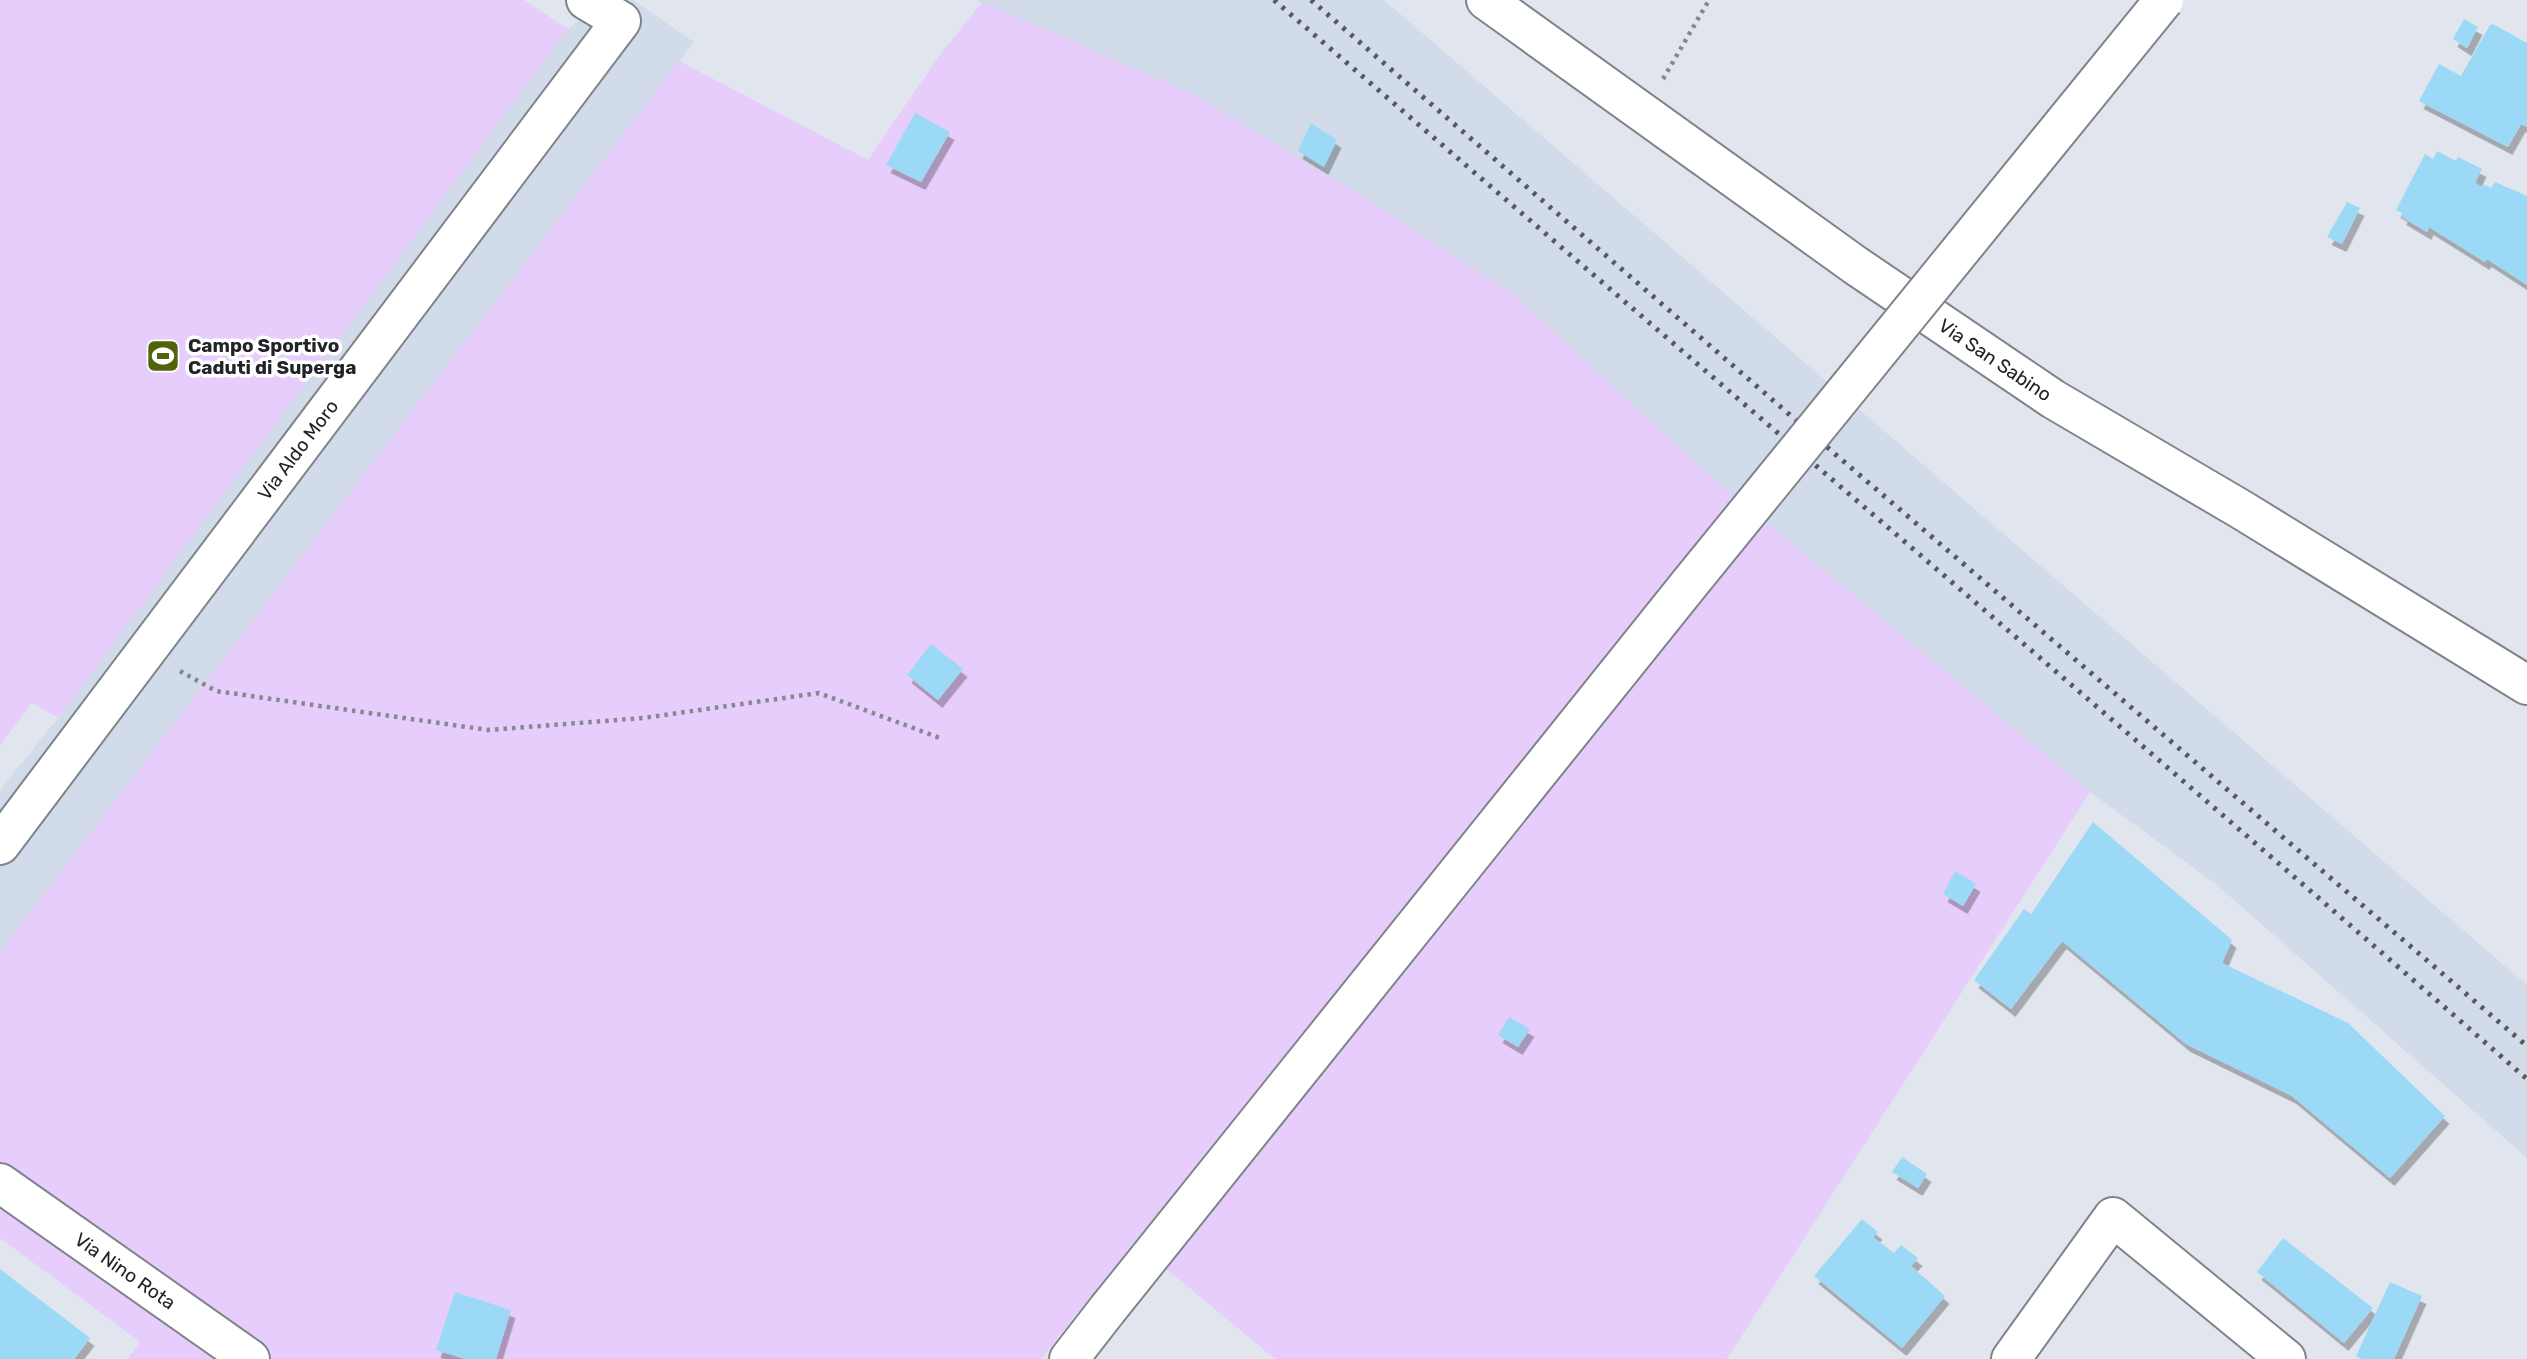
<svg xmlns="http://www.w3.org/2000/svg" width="2527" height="1359" font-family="Rubik,sans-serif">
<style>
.built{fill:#d1dbe9}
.green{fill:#e6cdfb}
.building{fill:#9bd9f6;filter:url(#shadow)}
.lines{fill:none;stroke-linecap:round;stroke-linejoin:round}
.minor-casing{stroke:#7f848b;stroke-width:42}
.path{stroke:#85888d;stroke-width:4.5;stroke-dasharray:3.5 5;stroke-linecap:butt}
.minor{stroke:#fff;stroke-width:38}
.rail{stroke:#56595d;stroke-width:5;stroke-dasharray:3.5 7;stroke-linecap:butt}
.minor-bridge-casing{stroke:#7f848b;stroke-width:42;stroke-linecap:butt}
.minor-bridge{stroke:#fff;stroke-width:38}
.labels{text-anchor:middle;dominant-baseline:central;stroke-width:7;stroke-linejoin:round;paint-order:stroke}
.poi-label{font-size:19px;font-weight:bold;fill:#212325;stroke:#fff;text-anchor:start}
.street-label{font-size:19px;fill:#212325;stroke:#fff}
</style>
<defs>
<filter id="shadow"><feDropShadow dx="4.5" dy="8" stdDeviation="0" flood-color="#0004"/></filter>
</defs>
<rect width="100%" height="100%" fill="#e1e6ee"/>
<path class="built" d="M 604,0 L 633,0 L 694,42 L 0,952 L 0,790 L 58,718 L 568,29 Z
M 976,0 L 1384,0 L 2527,985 L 2527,1158 L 2217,885 L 2090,792 L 1693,461 L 1512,293 L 1363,197 L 1197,96 Z"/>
<path class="green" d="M 0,0 L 524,0 L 568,29 L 58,718 L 32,703 L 0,746 Z
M 982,2 L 1197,96 L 1363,197 L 1512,293 L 1693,461 L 2090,792 L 1727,1359 L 1275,1359 L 1134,1242 L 1041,1359 L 128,1359 L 140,1342 L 0,1238 L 0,952 L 679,61 L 868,160 L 937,59 Z"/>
<path class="building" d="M 2464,19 L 2478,27 L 2467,48 L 2453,39 Z
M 2493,24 L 2527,43 L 2527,127 L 2521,124 L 2508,147 L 2419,101 L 2439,64 L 2461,76 L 2490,25 Z
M 915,113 L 950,132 L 921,182 L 886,165 Z
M 1311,123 L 1337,140 L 1324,167 L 1298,151 Z
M 2437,151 L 2456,161 L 2458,157 L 2482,169 L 2475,183 L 2482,187 L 2483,184 L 2491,188 L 2495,182 L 2527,196 L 2527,285 L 2487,259 L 2485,262 L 2429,227 L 2427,232 L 2402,217 L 2403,214 L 2396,210 L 2425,154 L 2433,159 Z
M 2347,202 L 2360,208 L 2342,244 L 2327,237 Z
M 931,644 L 963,669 L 938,700 L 907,675 Z
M 2093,822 L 2232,940 L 2222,963 L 2348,1023 L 2445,1116 L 2390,1178 L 2292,1096 L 2186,1044 L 2062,941 L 2011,1009 L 1974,980 L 2024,909 L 2031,914 Z
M 1955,871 L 1976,884 L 1963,906 L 1943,894 Z
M 1509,1017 L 1530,1029 L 1518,1047 L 1498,1035 Z
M 1902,1157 L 1927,1174 L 1918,1188 L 1892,1172 Z
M 1862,1219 L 1878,1232 L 1873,1237 L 1894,1253 L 1901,1245 L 1918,1258 L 1911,1266 L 1945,1296 L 1902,1348 L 1814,1276 Z
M 2283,1238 L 2373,1308 L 2344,1343 L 2257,1272 Z
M 0,1269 L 90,1338 L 74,1359 L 0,1359 Z
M 2390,1282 L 2422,1296 L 2394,1359 L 2361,1359 L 2356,1356 Z
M 455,1292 L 511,1310 L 496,1359 L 465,1359 L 436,1350 Z"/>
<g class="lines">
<defs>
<path id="minor" d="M 1486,0 L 1855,265 L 2053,399 L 2242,510 L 2527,685
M 0,845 L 621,21 L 586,0
M 0,1183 L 250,1359
M 1069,1359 L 1107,1310
M 2011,1359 L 2113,1217 L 2286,1359"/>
</defs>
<use href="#minor" class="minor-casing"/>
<path class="path" d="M 1663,79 L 1709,0
M 180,671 L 216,691 L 488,730 L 643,718 L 819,693 L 940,738"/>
<use href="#minor" class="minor"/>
<path class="rail" d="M 1274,0 C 1691,360 2112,717 2527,1079
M 1311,0 L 1835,454 L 2527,1046"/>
<defs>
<path id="minor-bridge" d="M 1107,1310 L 1690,583 L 2164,0"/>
</defs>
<use href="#minor-bridge" class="minor-bridge-casing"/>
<use href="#minor-bridge" class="minor-bridge"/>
</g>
<defs>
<symbol id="stadium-square" viewBox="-11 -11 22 22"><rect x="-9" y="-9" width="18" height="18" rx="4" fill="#52630b" stroke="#fff"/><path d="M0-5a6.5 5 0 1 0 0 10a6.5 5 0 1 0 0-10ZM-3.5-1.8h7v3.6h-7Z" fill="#fff"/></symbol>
</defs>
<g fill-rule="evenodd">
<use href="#stadium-square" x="144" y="337" width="38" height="38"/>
</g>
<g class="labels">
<g class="poi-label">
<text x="188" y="345">Campo Sportivo<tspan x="188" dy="22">Caduti di Superga</tspan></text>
</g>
<g class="street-label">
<text transform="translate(1995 360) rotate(34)">Via San Sabino</text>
<text transform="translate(298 450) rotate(-53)">Via Aldo Moro</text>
<text transform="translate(125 1271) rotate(35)">Via Nino Rota</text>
</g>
</g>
</svg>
